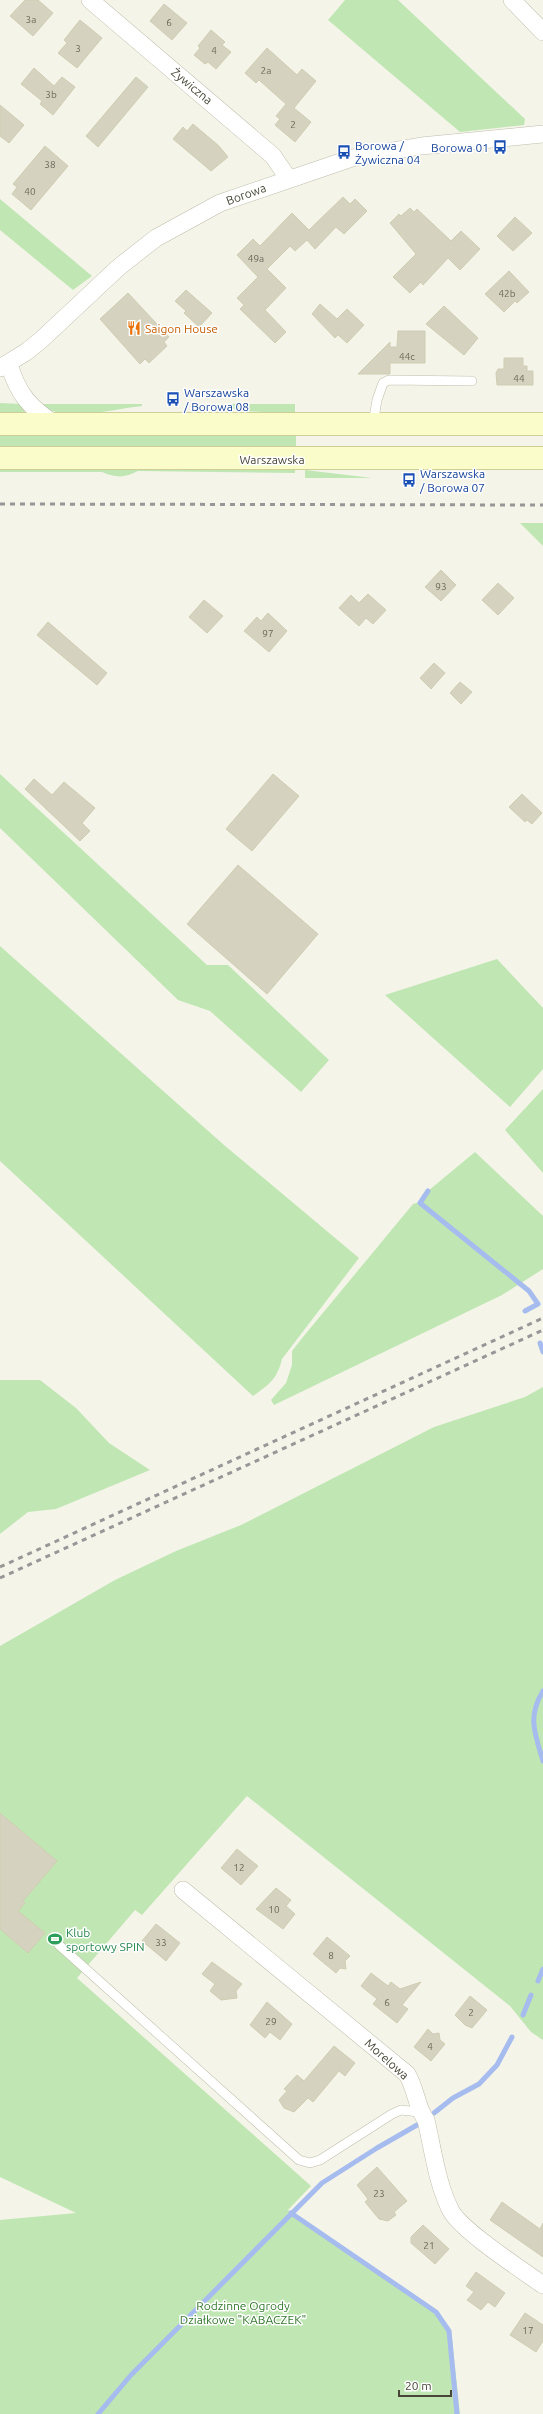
<svg xmlns="http://www.w3.org/2000/svg" width="543" height="2414" font-family="Ubuntu,sans-serif">
<style>
.green{fill:#c0e7b3}
.lines{fill:none;stroke-linecap:round;stroke-linejoin:round}
.stream{stroke:#a7bcee;stroke-width:5}
.building{fill:#d5d3bf;stroke:#d0cdb2}
.service-casing{stroke:#bfbeac;stroke-width:10}
.minor-casing{stroke:#bfbeac;stroke-width:18}
.secondary-casing{stroke:#cdcf97;stroke-width:24}
.service{stroke:#fff;stroke-width:9}
.minor{stroke:#fff;stroke-width:17}
.secondary{stroke:#fafdca;stroke-width:22}
.rail{stroke:#979797;stroke-width:3;stroke-dasharray:5 5;stroke-linecap:butt}
.labels{text-anchor:middle;dominant-baseline:central;stroke-width:3;stroke-linejoin:round;paint-order:stroke}
.number-label{font-size:10px;fill:#6a6959}
.street-label{font-size:12px;fill:#474637;stroke:#fff}
.transit-label{font-size:12px;fill:#164399;stroke:#fff;text-anchor:start}
.food-label{font-size:12px;fill:#c56008;stroke:#fff;text-anchor:start}
.leisure-label{font-size:12px;fill:#27864d;stroke:#fff;text-anchor:start}
.park-label{font-size:12px;fill:#32782c;stroke:#fff}
</style>
<rect width="100%" height="100%" fill="#f4f4e9"/>
<path class="green" d="M 345,0 L 398,0 L 525,119 L 524,125 L 460,132 L 328,20 Z
M 0,199 L 92,276 L 73,290 L 0,230 Z
M 0,403 L 21,404 L 26,410 L 23,413 L 0,413 Z
M 38,404 L 142,404 L 142,406 C 110,409 67,424 38,404 Z
M 202,404 L 295,404 L 295,414 L 245,411 Z
M 0,434 L 296,435 L 296,448 L 0,448 Z
M 0,470 L 295,470 L 295,473 L 138,471 C 125,478 116,478 102,472 L 0,472 Z
M 305,470 L 372,478 L 305,478 Z
M 520,523 L 543,523 L 543,546 Z
M 0,774 L 207,965 L 228,965 L 329,1060 L 301,1092 L 210,1011 L 178,1000 L 0,828 Z
M 0,946 L 224,1145 L 359,1258 L 282,1359 C 277,1379 270,1384 253,1396 L 0,1161 Z
M 497,959 L 543,1008 L 543,1069 L 510,1107 L 385,995 Z
M 543,1089 L 543,1173 L 505,1130 Z
M 475,1152 L 543,1216 L 543,1269 L 502,1295 L 274,1405 L 271,1400 L 286,1383 L 292,1365 L 292,1351 L 303,1337 L 413,1204 L 420,1202 L 428,1191 Z
M 0,1380 L 40,1380 L 76,1408 L 109,1443 L 150,1470 L 56,1509 L 28,1512 L 0,1534 Z
M 543,1387 L 543,2040 L 531,2032 L 510,2006 L 247,1796 L 142,1915 L 135,1910 L 77,1978 L 311,2186 L 288,2210 L 437,2311 L 451,2330 L 460,2414 L 0,2414 L 0,2220 L 76,2213 L 0,2177 L 0,1646 L 115,1580 L 176,1551 L 241,1525 L 434,1427 L 525,1397 Z"/>
<g class="lines">
<path class="stream" d="M 428,1191 L 420,1203 L 529,1291 L 538,1304 L 525,1311
M 540,1343 L 543,1352
M 543,1691 C 527,1717 535,1734 543,1761
M 538,1981 L 543,1969
M 523,2015 L 531,1995
M 434,2113 L 453,2098 L 479,2084 L 497,2065 L 512,2037
M 291,2213 L 436,2312 L 449,2331 L 457,2414
M 98,2414 L 131,2375 L 322,2183 L 377,2148 L 417,2125"/>
</g>
<path class="building" d="M 25,0 L 38,0 L 53,13 L 33,36 L 10,16 Z
M 164,4 L 187,23 L 172,40 L 150,21 Z
M 80,20 L 102,38 L 77,68 L 58,53 L 67,43 L 64,40 Z
M 211,30 L 225,42 L 222,45 L 231,52 L 216,69 L 208,62 L 205,64 L 194,55 L 200,48 L 198,46 Z
M 267,48 L 297,75 L 302,69 L 316,81 L 294,108 L 311,122 L 295,142 L 275,125 L 280,119 L 276,116 L 286,104 L 259,80 L 256,83 L 245,73 Z
M 34,68 L 54,86 L 62,77 L 75,87 L 53,115 L 40,104 L 42,101 L 21,84 Z
M 136,77 L 148,87 L 98,147 L 86,136 Z
M 0,105 L 24,125 L 9,143 L 0,136 Z
M 193,124 L 219,146 L 228,157 L 211,171 L 173,139 L 183,127 L 187,131 Z
M 45,146 L 68,166 L 31,210 L 12,194 L 17,187 L 13,184 Z
M 343,197 L 350,204 L 355,199 L 367,211 L 344,234 L 336,227 L 315,249 L 307,240 L 295,251 L 290,246 L 267,269 L 286,288 L 265,310 L 286,332 L 275,343 L 240,309 L 244,305 L 237,298 L 258,277 L 237,255 L 253,239 L 260,246 L 292,213 L 309,230 Z
M 410,208 L 414,212 L 417,209 L 451,241 L 461,231 L 480,249 L 460,270 L 448,258 L 423,285 L 421,282 L 410,293 L 393,277 L 416,254 L 390,223 L 399,214 L 401,216 Z
M 515,217 L 532,233 L 513,251 L 497,236 Z
M 509,271 L 529,292 L 517,303 L 515,301 L 504,312 L 485,294 Z
M 186,290 L 212,313 L 199,327 L 184,313 L 186,311 L 175,301 Z
M 128,293 L 169,337 L 164,342 L 167,346 L 149,363 L 145,359 L 140,364 L 100,319 Z
M 320,304 L 337,319 L 347,309 L 364,325 L 347,343 L 338,335 L 335,338 L 312,314 Z
M 444,306 L 478,338 L 464,355 L 426,324 Z
M 398,331 L 425,331 L 425,363 L 390,363 L 390,374 L 358,374 L 390,342 L 390,347 L 397,347 Z
M 504,358 L 523,358 L 523,366 L 527,366 L 527,371 L 533,371 L 533,385 L 497,385 L 496,373 L 498,369 L 504,369 Z
M 441,570 L 456,585 L 441,601 L 425,587 Z
M 498,583 L 514,598 L 498,615 L 482,600 Z
M 368,594 L 386,610 L 373,624 L 366,618 L 359,626 L 339,608 L 351,595 L 359,603 Z
M 204,600 L 223,616 L 207,633 L 189,617 Z
M 268,613 L 287,631 L 269,652 L 244,631 L 257,617 L 261,621 Z
M 48,622 L 107,673 L 97,685 L 37,635 Z
M 434,663 L 445,673 L 431,689 L 420,678 Z
M 460,682 L 472,692 L 461,704 L 450,693 Z
M 273,774 L 299,796 L 252,851 L 226,829 Z
M 34,779 L 52,795 L 64,782 L 95,808 L 82,823 L 90,831 L 80,841 L 25,789 Z
M 522,794 L 542,813 L 532,824 L 527,820 L 525,822 L 509,807 Z
M 238,865 L 318,934 L 267,994 L 187,924 Z
M 0,1813 L 57,1861 L 23,1901 L 25,1903 L 18,1911 L 45,1933 L 28,1953 L 0,1929 Z
M 237,1849 L 258,1866 L 241,1885 L 221,1868 Z
M 276,1888 L 291,1900 L 286,1906 L 295,1914 L 283,1929 L 256,1909 Z
M 156,1924 L 180,1943 L 166,1961 L 142,1941 Z
M 327,1937 L 350,1956 L 345,1961 L 346,1969 L 340,1968 L 336,1973 L 313,1954 Z
M 212,1962 L 242,1984 L 236,1991 L 237,1998 L 221,2000 L 210,1991 L 215,1984 L 202,1974 Z
M 371,1973 L 388,1986 L 391,1982 L 400,1989 L 421,1982 L 402,2005 L 408,2009 L 397,2023 L 373,2004 L 377,1999 L 361,1986 Z
M 470,1996 L 487,2010 L 472,2028 L 465,2025 L 455,2015 Z
M 267,2002 L 292,2024 L 280,2040 L 270,2032 L 265,2038 L 250,2025 Z
M 428,2029 L 433,2034 L 439,2033 L 440,2040 L 445,2044 L 431,2061 L 414,2047 Z
M 334,2046 L 355,2063 L 345,2076 L 339,2071 L 313,2102 L 308,2098 L 294,2112 L 284,2108 L 279,2100 L 287,2091 L 284,2089 L 297,2075 L 304,2081 Z
M 377,2167 L 407,2201 L 394,2212 L 396,2215 L 388,2221 L 379,2219 L 365,2202 L 368,2199 L 357,2185 Z
M 502,2202 L 540,2229 L 543,2223 L 543,2257 L 490,2220 Z
M 423,2225 L 449,2249 L 435,2264 L 411,2243 L 411,2237 Z
M 476,2272 L 505,2293 L 495,2307 L 488,2302 L 481,2310 L 467,2300 L 474,2292 L 466,2286 Z
M 525,2313 L 543,2325 L 543,2341 L 536,2352 L 510,2335 Z"/>
<g class="lines">
<defs>
<path id="service" d="M 373,424 L 377,400 L 383,383 L 389,380 L 472,381
M 59,1945 L 299,2160 L 310,2163 L 320,2160 L 392,2114 L 401,2110 L 419,2112"/>
<path id="minor" d="M 90,0 L 259,144 L 273,156 L 288,178
M 512,0 L 543,32
M 9,364 C 18,394 29,407 55,424
M 0,368 L 26,352 L 41,340 L 119,267 L 156,238 L 220,203 L 352,158 L 421,146 L 543,134
M 183,1890 L 407,2074 C 417,2091 416,2107 426,2120 C 433,2150 437,2184 451,2211 C 462,2231 522,2270 543,2285"/>
<path id="secondary" d="M 0,424 L 543,424
M 0,458 L 543,458"/>
</defs>
<use href="#service" class="service-casing"/>
<use href="#minor" class="minor-casing"/>
<use href="#secondary" class="secondary-casing"/>
<use href="#service" class="service"/>
<use href="#minor" class="minor"/>
<use href="#secondary" class="secondary"/>
<path class="rail" d="M 0,504 L 543,505
M 0,1567 L 543,1318
M 0,1578 L 543,1330"/>
</g>
<defs>
<symbol id="bus-bare" viewBox="-9 -9 18 18"><path d="M-5-6H5V4H4V6H2V4H-2V6H-4V4H-5ZM-3.5-4V0h7V-4ZM-3.5 1.2v1.5H-2V1.2ZM2 1.2v1.5H3.5V1.2Z" fill="#1a4fb4" stroke="#fff" stroke-width="2.5" paint-order="stroke"/></symbol>
<symbol id="restaurant-bare" viewBox="-9 -9 18 18"><path d="M-5-6h1v4h1v-4h1v4h1v-4h1v5L-1.5 .5V6h-2V.5L-5-1ZM5-6V6H3V1.5H1.5Q1.5-4 5-6Z" fill="#e8710a" stroke="#fff" stroke-width="2.5" paint-order="stroke"/></symbol>
<symbol id="stadium-bare" viewBox="-9 -9 18 18"><path d="M0-5a6.5 5 0 1 0 0 10a6.5 5 0 1 0 0-10ZM-3.5-1.8h7v3.6h-7Z" fill="#2e9e5b" stroke="#fff" stroke-width="2.5" paint-order="stroke"/></symbol>
</defs>
<g fill-rule="evenodd">
<use href="#bus-bare" x="490" y="137" width="20" height="20"/>
<use href="#bus-bare" x="334" y="142" width="20" height="20"/>
<use href="#restaurant-bare" x="124" y="318" width="20" height="20"/>
<use href="#bus-bare" x="163" y="389" width="20" height="20"/>
<use href="#bus-bare" x="399" y="470" width="20" height="20"/>
<use href="#stadium-bare" x="45" y="1929" width="20" height="20"/>
</g>
<g class="labels">
<g class="number-label">
<text x="31" y="19">3a</text>
<text x="169" y="22">6</text>
<text x="78" y="48">3</text>
<text x="214" y="50">4</text>
<text x="266" y="70">2a</text>
<text x="51" y="94">3b</text>
<text x="293" y="124">2</text>
<text x="50" y="164">38</text>
<text x="30" y="191">40</text>
<text x="256" y="258">49a</text>
<text x="507" y="293">42b</text>
<text x="407" y="356">44c</text>
<text x="519" y="378">44</text>
<text x="441" y="586">93</text>
<text x="268" y="633">97</text>
<text x="239" y="1867">12</text>
<text x="274" y="1909">10</text>
<text x="161" y="1942">33</text>
<text x="331" y="1955">8</text>
<text x="387" y="2002">6</text>
<text x="471" y="2012">2</text>
<text x="271" y="2021">29</text>
<text x="430" y="2046">4</text>
<text x="379" y="2193">23</text>
<text x="429" y="2245">21</text>
<text x="528" y="2330">17</text>
</g>
<g class="street-label">
<text transform="translate(192 86) rotate(40)">Żywiczna</text>
<text transform="translate(246 194) rotate(-20)">Borowa</text>
<text x="272" y="459">Warszawska</text>
<text transform="translate(387 2059) rotate(42)">Morelowa</text>
</g>
<g class="transit-label">
<text x="355" y="145">Borowa /<tspan x="355" dy="14">Żywiczna 04</tspan></text>
<text x="489" y="147" text-anchor="end">Borowa 01</text>
<text x="184" y="392">Warszawska<tspan x="184" dy="14">/ Borowa 08</tspan></text>
<text x="420" y="473">Warszawska<tspan x="420" dy="14">/ Borowa 07</tspan></text>
</g>
<g class="food-label">
<text x="145" y="328">Saigon House</text>
</g>
<g class="leisure-label">
<text x="66" y="1932">Klub<tspan x="66" dy="14">sportowy SPIN</tspan></text>
</g>
<g class="park-label">
<text x="243" y="2305">Rodzinne Ogrody<tspan x="243" dy="14">Działkowe "KABACZEK"</tspan></text>
</g>
</g>
<path d="M399 2390v6h52v-6" fill="none" stroke="#474637" stroke-width="2"/>
<text x="405" y="2390" font-size="12" fill="#474637" stroke="#ffffff" stroke-width="3" paint-order="stroke">20 m</text>
</svg>
